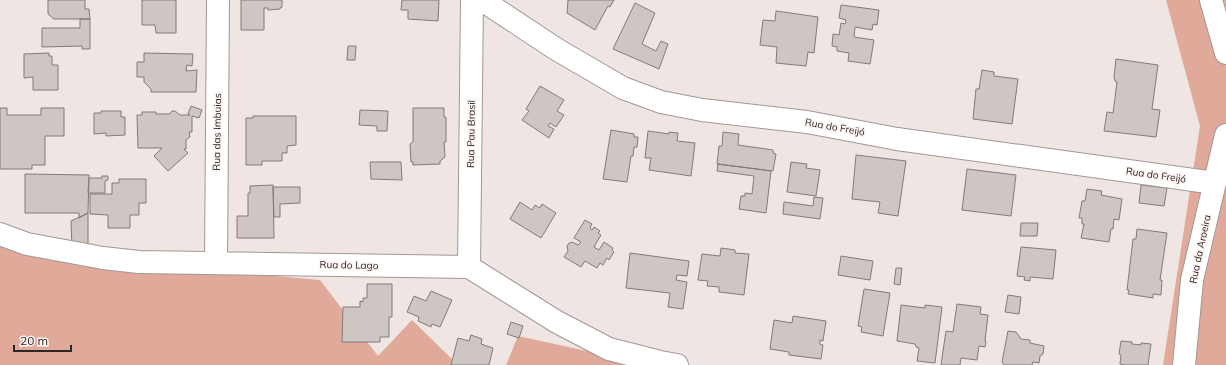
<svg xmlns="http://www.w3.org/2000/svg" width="1226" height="365" font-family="Mulish,sans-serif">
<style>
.green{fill:#e0a999}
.building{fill:#cec6c3;stroke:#827b78}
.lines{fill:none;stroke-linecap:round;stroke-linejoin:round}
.minor-casing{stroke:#a09896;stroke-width:24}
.minor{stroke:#fff;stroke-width:22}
.labels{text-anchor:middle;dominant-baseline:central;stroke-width:3;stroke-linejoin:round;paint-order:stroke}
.street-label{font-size:10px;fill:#2b2727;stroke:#fdf4f1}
</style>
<rect width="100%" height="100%" fill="#efe6e4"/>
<path class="green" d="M 1166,0 L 1226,0 L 1226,365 L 1163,365 L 1200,126 Z
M 0,228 L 62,257 L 320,280 L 378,356 L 412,320 L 458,365 L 0,365 Z
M 518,336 L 651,365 L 506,365 Z"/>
<path class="building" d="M 48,0 L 85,0 L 85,9 L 89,9 L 90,19 L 54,19 L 48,14 Z
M 142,0 L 176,0 L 176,33 L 156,33 L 155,25 L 142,25 Z
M 241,0 L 282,0 L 282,7 L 280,8 L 280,9 L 268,10 L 268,8 L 264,8 L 264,30 L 241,30 Z
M 402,0 L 439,0 L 438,21 L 408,19 L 408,10 L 401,10 Z
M 568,0 L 614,0 L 610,7 L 608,6 L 595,30 L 567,13 Z
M 635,3 L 655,13 L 642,44 L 656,51 L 661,41 L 668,44 L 659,69 L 613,49 Z
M 841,5 L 879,10 L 877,25 L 873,24 L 872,30 L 855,27 L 854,37 L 874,40 L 870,64 L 848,61 L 849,53 L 837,51 L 837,47 L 832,46 L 833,34 L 839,35 L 841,23 L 845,24 L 846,20 L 839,18 Z
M 776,11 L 818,17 L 814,53 L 808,52 L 806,66 L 776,63 L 777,47 L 760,45 L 763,20 L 775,21 Z
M 80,19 L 90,19 L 90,49 L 82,49 L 82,46 L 42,47 L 42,28 L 80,28 Z
M 348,46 L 356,46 L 355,60 L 347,60 Z
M 49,53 L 49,56 L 52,56 L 52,65 L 58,65 L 58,90 L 33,90 L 33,77 L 24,78 L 24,54 Z
M 144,53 L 193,54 L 192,66 L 187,65 L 186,71 L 197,70 L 196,92 L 151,92 L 151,89 L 144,82 L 144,77 L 137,77 L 137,62 L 144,62 Z
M 1116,59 L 1158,65 L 1152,109 L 1160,110 L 1156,137 L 1104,131 L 1107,112 L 1113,113 L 1117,82 L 1115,81 L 1114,77 Z
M 982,70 L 994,72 L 994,76 L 1018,79 L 1012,124 L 973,119 L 976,89 L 979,89 Z
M 540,86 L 564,100 L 557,111 L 564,115 L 556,127 L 550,123 L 548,126 L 554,129 L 549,138 L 522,120 L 529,111 L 526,109 Z
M 191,106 L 202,110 L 199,118 L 192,116 L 192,132 L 189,132 L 190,137 L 186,140 L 186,149 L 184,149 L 188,153 L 168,171 L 154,156 L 162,148 L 138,148 L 137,115 L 142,115 L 142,112 L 156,112 L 156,114 L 169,114 L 172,111 L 175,111 L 180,115 L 190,115 L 188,114 Z
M 0,108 L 7,108 L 7,115 L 41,115 L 41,108 L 64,108 L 64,136 L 45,136 L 45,165 L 32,165 L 32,169 L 0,169 Z
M 413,108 L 444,108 L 444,117 L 446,117 L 446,142 L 444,142 L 445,157 L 440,161 L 440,164 L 413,165 L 413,162 L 411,162 L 410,144 L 413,142 Z
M 360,110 L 388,111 L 387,131 L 377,131 L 377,126 L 359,125 Z
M 101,111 L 121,111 L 121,117 L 125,117 L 125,135 L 106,136 L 106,133 L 94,134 L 94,113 L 101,113 Z
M 253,116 L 296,116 L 296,145 L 287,146 L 287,153 L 282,153 L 282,161 L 262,161 L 262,165 L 246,165 L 246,118 L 253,118 Z
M 611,130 L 634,134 L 634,137 L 638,137 L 637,147 L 634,147 L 633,156 L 631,156 L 627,182 L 603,179 Z
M 648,131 L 669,134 L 669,132 L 678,133 L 677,141 L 695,143 L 691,176 L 649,170 L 651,158 L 645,158 Z
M 723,132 L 739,134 L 738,145 L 773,150 L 773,153 L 776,154 L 773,171 L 717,164 L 719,146 L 722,146 Z
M 856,155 L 906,161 L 898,216 L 878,213 L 880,202 L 852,199 Z
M 370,162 L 401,162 L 402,180 L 371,179 Z
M 791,162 L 807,164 L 806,168 L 820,170 L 816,196 L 787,192 Z
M 718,164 L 771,171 L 766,213 L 739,209 L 741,196 L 745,196 L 745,193 L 752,194 L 754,176 L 717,171 Z
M 967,169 L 1016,175 L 1011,216 L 962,210 Z
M 25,174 L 89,175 L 88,213 L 79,218 L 79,213 L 25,213 Z
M 102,176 L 108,176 L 108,180 L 105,181 L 105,193 L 88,193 L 89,178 L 102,178 Z
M 119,179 L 146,179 L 146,203 L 139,203 L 139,215 L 130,215 L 130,228 L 108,228 L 108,215 L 90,214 L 90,194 L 112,194 L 112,183 L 119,183 Z
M 273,185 L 274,238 L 237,238 L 237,216 L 248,216 L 248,193 L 250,193 L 250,186 Z
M 1141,185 L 1167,188 L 1164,206 L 1139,203 Z
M 273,187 L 300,187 L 300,203 L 280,204 L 280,217 L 274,217 Z
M 1087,189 L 1102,191 L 1101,195 L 1122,199 L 1119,220 L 1114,219 L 1113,229 L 1111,229 L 1109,242 L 1081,238 L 1084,224 L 1082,224 L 1082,218 L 1079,218 L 1082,201 L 1085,201 Z
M 814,197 L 823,198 L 820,219 L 783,214 L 784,202 L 813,206 Z
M 520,202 L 532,210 L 535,205 L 540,208 L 542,204 L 556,213 L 541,238 L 510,219 Z
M 88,213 L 88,252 L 72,249 L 71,221 Z
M 585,220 L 592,224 L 590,228 L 592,230 L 594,227 L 600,231 L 598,233 L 601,235 L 594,247 L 599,250 L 604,242 L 613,248 L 612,250 L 614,252 L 609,260 L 607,258 L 603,265 L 600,263 L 597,268 L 585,261 L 581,267 L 564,257 L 568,251 L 567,246 L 569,243 L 572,242 L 578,245 L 581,242 L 574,238 Z
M 1021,223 L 1038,223 L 1037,236 L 1020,236 Z
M 1137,229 L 1167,233 L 1160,280 L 1162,280 L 1161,295 L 1153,294 L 1153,298 L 1128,294 L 1129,290 L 1127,290 L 1133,239 L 1136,239 Z
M 1021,247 L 1056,250 L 1053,279 L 1030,277 L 1030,281 L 1024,280 L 1025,277 L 1017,276 Z
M 721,248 L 735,250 L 735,253 L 749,254 L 744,295 L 719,292 L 719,287 L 707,286 L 708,281 L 698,280 L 702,254 L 720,256 Z
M 630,253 L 689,261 L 687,276 L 677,275 L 676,280 L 687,282 L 683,309 L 668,307 L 670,293 L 626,288 Z
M 841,256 L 873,261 L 870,280 L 838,275 Z
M 896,268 L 902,268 L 900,285 L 894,284 Z
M 367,284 L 392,284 L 392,317 L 389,317 L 389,337 L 380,337 L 380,342 L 342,342 L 343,307 L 360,307 L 360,301 L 363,302 L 363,298 L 367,298 Z
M 864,289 L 890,293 L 883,336 L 861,332 L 862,327 L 858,326 Z
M 431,291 L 452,300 L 440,327 L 432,324 L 431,327 L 418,321 L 419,317 L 407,312 L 414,296 L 426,301 Z
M 1008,295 L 1021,297 L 1019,314 L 1005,312 Z
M 957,304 L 981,307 L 980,314 L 988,315 L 985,341 L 986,341 L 985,347 L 979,346 L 977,360 L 961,358 L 960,365 L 941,365 L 946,331 L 953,332 Z
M 901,305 L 925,308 L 925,305 L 942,307 L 935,363 L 917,361 L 919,348 L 916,347 L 915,344 L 897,341 Z
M 793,316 L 826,321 L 823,341 L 820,340 L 820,344 L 823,345 L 821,359 L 789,355 L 789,352 L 770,349 L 774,320 L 792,323 Z
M 511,322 L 523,326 L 519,338 L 507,334 Z
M 1008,331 L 1016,332 L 1021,339 L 1030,340 L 1030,343 L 1044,346 L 1043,354 L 1040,356 L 1039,363 L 1033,362 L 1032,365 L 1004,365 L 1002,362 Z
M 471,335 L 482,339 L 481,344 L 493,348 L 489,365 L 451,365 L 458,338 L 469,341 Z
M 1121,341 L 1132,342 L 1132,344 L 1141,345 L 1141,343 L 1151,344 L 1148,365 L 1125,365 L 1120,364 L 1121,355 L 1119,354 Z"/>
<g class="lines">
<defs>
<path id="minor" d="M 482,0 L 556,49 L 623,88 L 661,102 L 702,110 L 807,122 L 897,139 L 1215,183
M 1211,0 L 1226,53
M 0,234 L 27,244 L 103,258 L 139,262 L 469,267 L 557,322 L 609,349 L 660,362 L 677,365
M 216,263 L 218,0
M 469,267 L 472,0
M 1184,365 L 1192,280 L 1226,135"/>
</defs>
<use href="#minor" class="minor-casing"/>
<use href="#minor" class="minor"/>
</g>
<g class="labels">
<g class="street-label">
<text transform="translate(835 127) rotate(10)">Rua do Freijó</text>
<text transform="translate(217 132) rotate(-89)">Rua das Imbuias</text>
<text transform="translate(471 134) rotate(-89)">Rua Pau Brasil</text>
<text transform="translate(1156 175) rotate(8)">Rua do Freijó</text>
<text transform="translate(1200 249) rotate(-78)">Rua da Aroeira</text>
<text transform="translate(349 265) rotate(1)">Rua do Lago</text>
</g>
</g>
<path d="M14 345v6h57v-6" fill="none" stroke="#2b2727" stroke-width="2"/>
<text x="20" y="345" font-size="12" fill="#2b2727" stroke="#fdf4f1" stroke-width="3" paint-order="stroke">20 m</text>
</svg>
